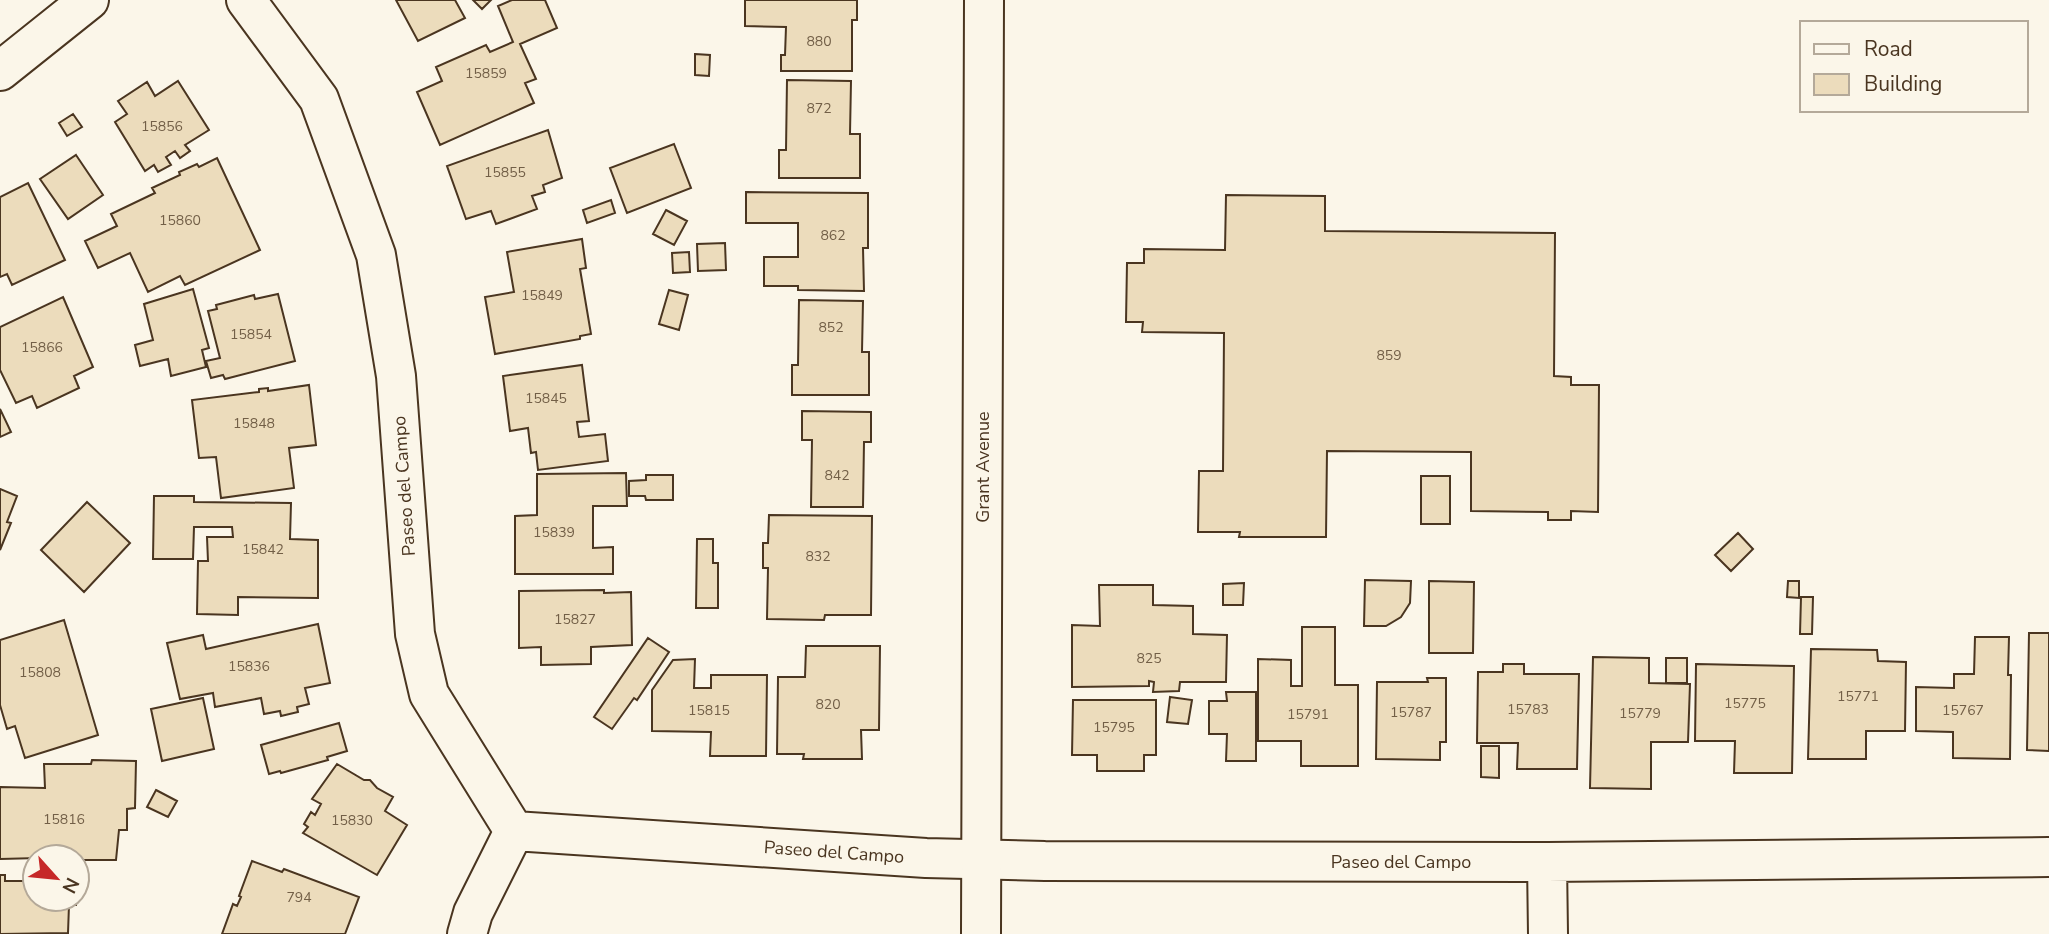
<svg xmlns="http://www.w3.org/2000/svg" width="2049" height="934" font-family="'Nunito Sans',sans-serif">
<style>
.building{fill:#ecdcbc;stroke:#4a3520;stroke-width:2}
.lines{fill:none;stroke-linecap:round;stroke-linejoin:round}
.minor-casing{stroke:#4a3520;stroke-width:42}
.secondary-casing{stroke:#4a3520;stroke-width:42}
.minor{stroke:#fbf6e9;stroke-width:38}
.secondary{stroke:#fbf6e9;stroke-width:38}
.labels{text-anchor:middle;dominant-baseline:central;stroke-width:5;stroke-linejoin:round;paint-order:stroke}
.number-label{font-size:14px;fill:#725f47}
.street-label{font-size:18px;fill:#4a3520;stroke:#fbf6e9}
</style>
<rect width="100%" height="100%" fill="#fbf6e9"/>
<path class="building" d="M 396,0 L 455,0 L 465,18 L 418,41 Z
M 473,0 L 491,0 L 482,9 Z
M 512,0 L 545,0 L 557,28 L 520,44 L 536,79 L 525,83 L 534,103 L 440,145 L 417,92 L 442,81 L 436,67 L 486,45 L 490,52 L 513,42 L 498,6 Z
M 745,0 L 857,0 L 857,20 L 852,20 L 852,71 L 781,71 L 781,55 L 785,55 L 786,27 L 745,26 Z
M 695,54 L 710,55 L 709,76 L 695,75 Z
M 787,80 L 851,81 L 850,134 L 860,134 L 860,178 L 779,178 L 779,150 L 786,150 Z
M 178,81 L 209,130 L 185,145 L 190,151 L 180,158 L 175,151 L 166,157 L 171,165 L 158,172 L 154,165 L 145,171 L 115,122 L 127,114 L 118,101 L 147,82 L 155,96 Z
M 73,114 L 82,127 L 67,136 L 59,123 Z
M 548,130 L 562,178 L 543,185 L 545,192 L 532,196 L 537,209 L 496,224 L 491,211 L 466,219 L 447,166 Z
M 674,144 L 691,188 L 627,213 L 610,168 Z
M 76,155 L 103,195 L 68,219 L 40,179 Z
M 217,158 L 260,250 L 185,285 L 180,276 L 148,292 L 130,253 L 98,268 L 85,241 L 117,226 L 111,214 L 155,193 L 152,188 L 180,175 L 179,172 L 197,164 L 199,167 Z
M 28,183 L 65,260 L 12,285 L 7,274 L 0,277 L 0,197 Z
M 746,192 L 868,193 L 868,248 L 863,248 L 864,291 L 798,290 L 798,286 L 764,286 L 764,257 L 798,257 L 798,223 L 746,223 Z
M 1226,195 L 1325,196 L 1325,231 L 1555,233 L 1554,376 L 1571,377 L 1571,385 L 1599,385 L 1598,512 L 1571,511 L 1571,520 L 1548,520 L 1548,512 L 1471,511 L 1471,452 L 1327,451 L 1326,537 L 1239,537 L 1240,532 L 1198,532 L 1199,471 L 1223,471 L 1224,333 L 1142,332 L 1143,322 L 1126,322 L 1127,263 L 1144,263 L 1144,249 L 1225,250 Z
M 611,200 L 615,213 L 587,223 L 583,210 Z
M 666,210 L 687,221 L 674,245 L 653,234 Z
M 582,239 L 586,268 L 580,269 L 591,334 L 580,336 L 580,339 L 495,354 L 485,297 L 514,292 L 507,252 Z
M 725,243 L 726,270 L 698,271 L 697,244 Z
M 689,252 L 690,272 L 673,273 L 672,253 Z
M 193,289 L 209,348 L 202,350 L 206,367 L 171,376 L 168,359 L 140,366 L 135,345 L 153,340 L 144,304 Z
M 669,290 L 688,295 L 679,330 L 659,324 Z
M 278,294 L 295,361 L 225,379 L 223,375 L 211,378 L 206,361 L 220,358 L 208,311 L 217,309 L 216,305 L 254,295 L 255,299 Z
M 63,297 L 93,367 L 74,376 L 79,388 L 37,408 L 32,396 L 16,403 L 0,370 L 0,327 Z
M 799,300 L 863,301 L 862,352 L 869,352 L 869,395 L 792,395 L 792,365 L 798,365 Z
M 582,365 L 589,421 L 577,422 L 579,437 L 605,434 L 608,461 L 538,470 L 536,452 L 531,453 L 528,428 L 510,431 L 503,376 Z
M 309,385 L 316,445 L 289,448 L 294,488 L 221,498 L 216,457 L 199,458 L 192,400 L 259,392 L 259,389 L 268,388 L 268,391 Z
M 0,409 L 11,432 L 0,437 Z
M 802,411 L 871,412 L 871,442 L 864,442 L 863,507 L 811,507 L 812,440 L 802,440 Z
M 626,473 L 627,506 L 593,506 L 593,548 L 613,547 L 613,574 L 515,574 L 515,516 L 537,515 L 537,474 Z
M 646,475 L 673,475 L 673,500 L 646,500 L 645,496 L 629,496 L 629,481 L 646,480 Z
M 1421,476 L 1450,476 L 1450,524 L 1421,524 Z
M 0,489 L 17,496 L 7,522 L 11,523 L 0,550 Z
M 154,496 L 194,496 L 194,502 L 291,503 L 290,539 L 318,540 L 318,598 L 238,597 L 238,615 L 197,614 L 198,561 L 208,561 L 207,537 L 233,537 L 232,527 L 194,527 L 193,559 L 153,559 Z
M 87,502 L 130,543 L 84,592 L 41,550 Z
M 769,515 L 872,516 L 871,615 L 825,615 L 824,620 L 767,619 L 768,568 L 763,568 L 763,543 L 768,543 Z
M 1738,533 L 1753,549 L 1731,571 L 1715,555 Z
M 697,539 L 713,539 L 713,563 L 718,563 L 718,608 L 696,608 Z
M 1365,580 L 1411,581 L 1410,603 L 1401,617 L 1386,626 L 1364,626 Z
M 1429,581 L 1474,582 L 1473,653 L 1429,653 Z
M 1788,581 L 1799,581 L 1799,598 L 1787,597 Z
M 1244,583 L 1243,605 L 1223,605 L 1223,584 Z
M 1099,585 L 1153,585 L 1153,605 L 1193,606 L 1193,634 L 1227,635 L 1226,682 L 1180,682 L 1179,691 L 1153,692 L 1154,682 L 1149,681 L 1149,686 L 1072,687 L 1072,625 L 1100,626 Z
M 604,590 L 604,593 L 631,592 L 632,645 L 591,647 L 591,664 L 541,665 L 541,647 L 519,648 L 519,591 Z
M 1801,597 L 1813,597 L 1812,634 L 1800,634 Z
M 64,620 L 98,735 L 25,758 L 15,726 L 7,729 L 0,705 L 0,640 Z
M 318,624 L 330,683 L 305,688 L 309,704 L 297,707 L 298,712 L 281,716 L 280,711 L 264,714 L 261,698 L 215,707 L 213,693 L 180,699 L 167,643 L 203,635 L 206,649 Z
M 1302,627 L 1335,627 L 1335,685 L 1358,685 L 1358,766 L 1301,766 L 1301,741 L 1258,741 L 1258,659 L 1291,660 L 1291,686 L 1302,686 Z
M 2029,633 L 2049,633 L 2049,751 L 2027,750 Z
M 1975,637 L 2009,637 L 2008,675 L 2011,675 L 2010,759 L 1953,758 L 1953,732 L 1916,731 L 1916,687 L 1954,688 L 1954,674 L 1974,674 Z
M 648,638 L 669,652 L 637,700 L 634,698 L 612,729 L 594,717 Z
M 806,646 L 880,646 L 879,730 L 861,730 L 862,759 L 803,759 L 804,754 L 777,754 L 778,677 L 805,677 Z
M 1811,649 L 1877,650 L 1878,661 L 1906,662 L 1905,731 L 1866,731 L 1866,759 L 1808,759 Z
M 1593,657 L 1649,658 L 1649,683 L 1690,684 L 1688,742 L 1651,742 L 1651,789 L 1590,788 Z
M 1666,658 L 1687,658 L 1687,683 L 1666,683 Z
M 695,659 L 694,688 L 711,688 L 711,675 L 767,675 L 766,756 L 710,756 L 711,732 L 652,731 L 652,690 L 673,660 Z
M 1503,664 L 1524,664 L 1524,674 L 1579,674 L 1577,769 L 1517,769 L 1518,743 L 1477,743 L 1478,672 L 1503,672 Z
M 1696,664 L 1794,666 L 1792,773 L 1734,773 L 1735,741 L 1695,741 Z
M 1427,678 L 1446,678 L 1446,742 L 1440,742 L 1440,760 L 1376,759 L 1377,682 L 1428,682 Z
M 1226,692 L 1256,692 L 1256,761 L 1226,761 L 1227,734 L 1209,734 L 1209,701 L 1227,701 Z
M 1170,697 L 1192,700 L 1188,724 L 1167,722 Z
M 203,698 L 214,749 L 162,761 L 151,709 Z
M 1073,700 L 1156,700 L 1156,755 L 1144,755 L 1144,771 L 1097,771 L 1097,755 L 1072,755 Z
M 339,723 L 347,751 L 327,757 L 328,760 L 281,773 L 280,771 L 269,774 L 261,745 Z
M 1481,746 L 1499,746 L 1499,778 L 1481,777 Z
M 92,760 L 136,761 L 135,808 L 127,809 L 127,830 L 119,830 L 116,860 L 77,860 L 77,857 L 0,859 L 0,787 L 45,788 L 44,764 L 91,764 Z
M 337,764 L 364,780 L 370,780 L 377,788 L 393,797 L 385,811 L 407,825 L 377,875 L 303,833 L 308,827 L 304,824 L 311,812 L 315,815 L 321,804 L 312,799 Z
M 156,790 L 177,801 L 168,817 L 147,807 Z
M 252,861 L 282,872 L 284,869 L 359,897 L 345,934 L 222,934 L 233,904 L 237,906 L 241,897 L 239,896 Z
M 0,875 L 5,875 L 5,881 L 35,881 L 35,899 L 76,899 L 76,905 L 69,905 L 68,933 L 0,934 Z"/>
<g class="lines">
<defs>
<path id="minor" d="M 246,0 L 319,99 L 376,255 L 396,376 L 415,634 L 429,694 L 514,831
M 0,71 L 89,0
M 514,831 L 926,858 L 1045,861 L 1547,862 L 2049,857
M 1547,862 L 1548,934
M 467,934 L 473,913 L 514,831"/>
<path id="secondary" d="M 981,934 L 984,0"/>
</defs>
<use href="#minor" class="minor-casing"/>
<use href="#secondary" class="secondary-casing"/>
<use href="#minor" class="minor"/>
<use href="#secondary" class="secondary"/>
</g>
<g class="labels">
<g class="number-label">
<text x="819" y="41">880</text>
<text x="486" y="73">15859</text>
<text x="819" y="108">872</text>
<text x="162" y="126">15856</text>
<text x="505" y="172">15855</text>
<text x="180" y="220">15860</text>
<text x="833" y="235">862</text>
<text x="542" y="295">15849</text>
<text x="831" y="327">852</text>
<text x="251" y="334">15854</text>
<text x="42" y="347">15866</text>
<text x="1389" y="355">859</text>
<text x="546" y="398">15845</text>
<text x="254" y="423">15848</text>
<text x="837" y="475">842</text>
<text x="554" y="532">15839</text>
<text x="263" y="549">15842</text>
<text x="818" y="556">832</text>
<text x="575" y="619">15827</text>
<text x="1149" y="658">825</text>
<text x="249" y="666">15836</text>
<text x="40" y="672">15808</text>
<text x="1858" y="696">15771</text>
<text x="1745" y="703">15775</text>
<text x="828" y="704">820</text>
<text x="1528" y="709">15783</text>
<text x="709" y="710">15815</text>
<text x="1963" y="710">15767</text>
<text x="1411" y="712">15787</text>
<text x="1640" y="713">15779</text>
<text x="1308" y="714">15791</text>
<text x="1114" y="727">15795</text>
<text x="64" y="819">15816</text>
<text x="352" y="820">15830</text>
<text x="299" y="897">794</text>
</g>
<g class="street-label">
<text transform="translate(983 467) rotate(-90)">Grant Avenue</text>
<text transform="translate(404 486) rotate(-94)">Paseo del Campo</text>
<text transform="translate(834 852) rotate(4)">Paseo del Campo</text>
<text x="1401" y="862">Paseo del Campo</text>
</g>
</g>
<rect x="1800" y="21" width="228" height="91" fill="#fbf6e9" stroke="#b4a999" stroke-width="2"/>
<rect x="1814" y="44" width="35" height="10" fill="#fbf6e9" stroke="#b4a999" stroke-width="2"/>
<text x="1864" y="56" font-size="21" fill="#4a3520">Road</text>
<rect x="1814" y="74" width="35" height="21" fill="#ecdcbc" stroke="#b4a999" stroke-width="2"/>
<text x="1864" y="91" font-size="21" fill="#4a3520">Building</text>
<g transform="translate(56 878) rotate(117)"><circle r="33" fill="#fbf6e9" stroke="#b4a999" stroke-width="2"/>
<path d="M0-5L12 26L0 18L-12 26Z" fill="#c62828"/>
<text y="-10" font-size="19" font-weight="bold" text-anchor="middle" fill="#4a3520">N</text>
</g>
</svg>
